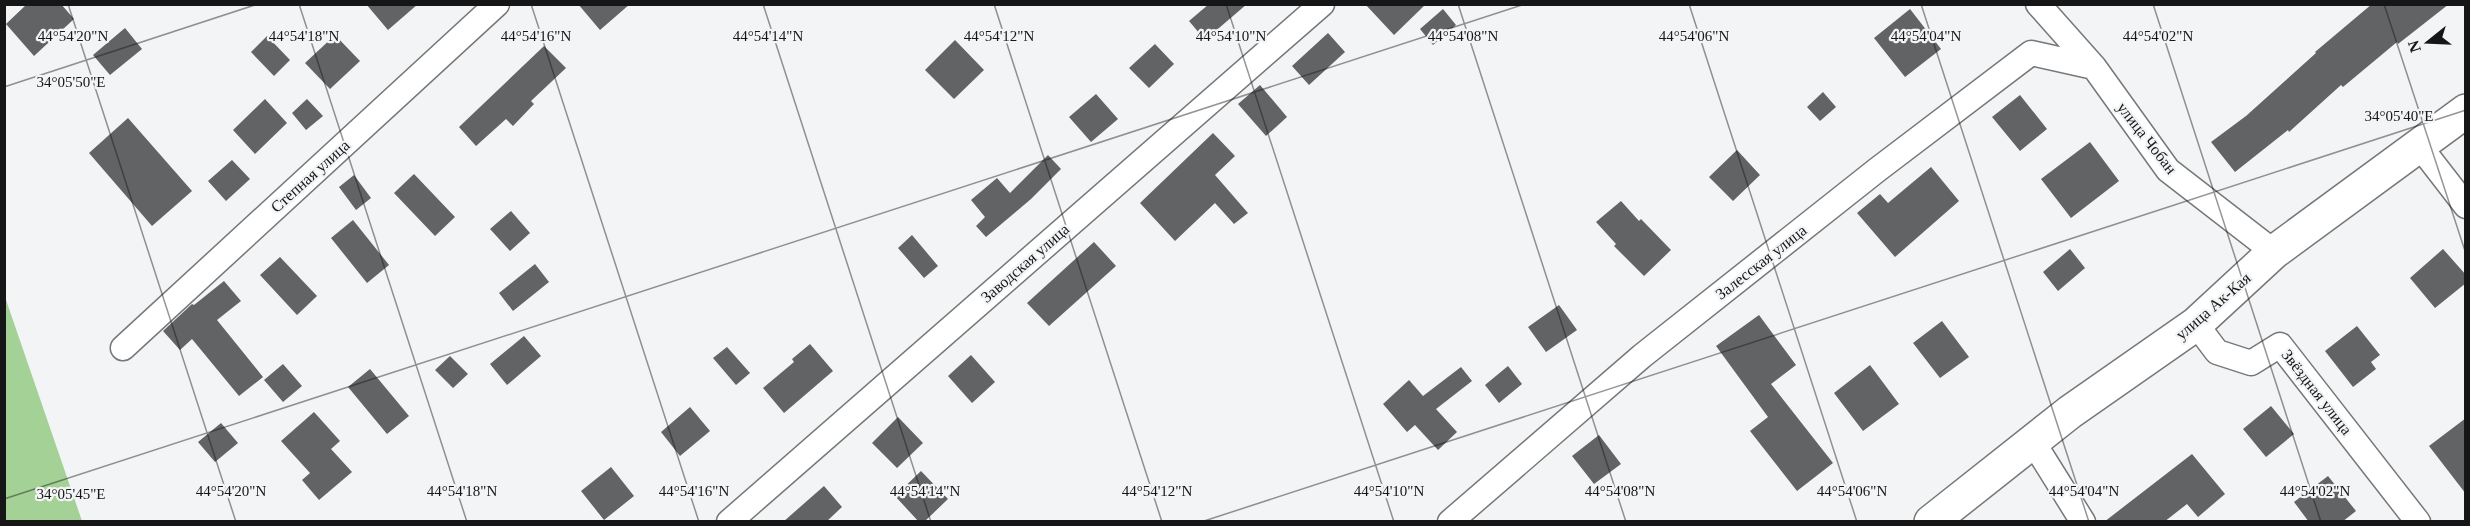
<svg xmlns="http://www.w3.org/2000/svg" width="2470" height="526" font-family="'Times New Roman',serif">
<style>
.green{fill:#a4d195}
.building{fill:#626364}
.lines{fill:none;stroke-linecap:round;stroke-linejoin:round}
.minor-casing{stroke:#767778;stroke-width:27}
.secondary-casing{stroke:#767778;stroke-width:36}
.minor{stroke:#fff;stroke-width:24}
.secondary{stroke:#fff;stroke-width:33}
.ticks{fill:none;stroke:#161617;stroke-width:1.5;stroke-opacity:0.45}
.labels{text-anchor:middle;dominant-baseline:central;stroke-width:4.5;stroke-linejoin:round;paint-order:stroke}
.street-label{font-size:16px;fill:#161617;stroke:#f2f4f5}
.ticks-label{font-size:15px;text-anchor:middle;fill:#161617;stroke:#f2f4f5;stroke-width:4.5;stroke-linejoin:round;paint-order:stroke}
</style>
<rect width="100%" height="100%" fill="#f2f4f5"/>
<path class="green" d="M 4,297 L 5,297 L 82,521 L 5,521 Z"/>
<path class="building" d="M 27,4 L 61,4 L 74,19 L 34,56 L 6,24 Z
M 366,4 L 418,4 L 388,30 Z
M 578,4 L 630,4 L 600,30 Z
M 1209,4 L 1247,4 L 1205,40 L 1189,21 Z
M 1365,4 L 1426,4 L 1394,35 Z
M 2372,4 L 2449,4 L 2398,44 L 2397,42 L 2343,87 L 2341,85 L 2289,132 L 2288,130 L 2235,172 L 2211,142 L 2246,116 L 2316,53 L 2315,52 Z
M 1443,9 L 1456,25 L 1433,45 L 1420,29 Z
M 1910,9 L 1941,49 L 1905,77 L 1874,38 Z
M 125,28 L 142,49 L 110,75 L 93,55 Z
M 1328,33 L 1345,52 L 1309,85 L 1292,66 Z
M 335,35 L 360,61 L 330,89 L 305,63 Z
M 267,36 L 290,60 L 274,76 L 251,52 Z
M 955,40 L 984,70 L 954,99 L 925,70 Z
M 1155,44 L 1174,64 L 1149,88 L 1129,68 Z
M 544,46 L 566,68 L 531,101 L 534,104 L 513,126 L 506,119 L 476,146 L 459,127 Z
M 1260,85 L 1287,117 L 1266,136 L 1238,104 Z
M 1823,92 L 1836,107 L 1820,121 L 1807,107 Z
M 1096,94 L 1118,119 L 1091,142 L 1069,117 Z
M 2020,95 L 2047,129 L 2020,151 L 1992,117 Z
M 265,99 L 287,123 L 255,154 L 233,130 Z
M 307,99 L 323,116 L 306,130 L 292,113 Z
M 128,118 L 192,191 L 152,226 L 89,153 Z
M 1213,133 L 1235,156 L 1215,175 L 1248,213 L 1234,224 L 1215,203 L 1175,241 L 1140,203 Z
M 2090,142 L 2119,181 L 2071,218 L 2041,179 Z
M 1737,150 L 1760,175 L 1733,201 L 1709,177 Z
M 1048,155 L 1061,169 L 1031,199 L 986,237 L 976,226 L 985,217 L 971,200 L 997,178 L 1010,193 Z
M 232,160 L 250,179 L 226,201 L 208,181 Z
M 1931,167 L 1959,201 L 1895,257 L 1857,213 L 1880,194 L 1888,203 Z
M 414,174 L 455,217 L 435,236 L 394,193 Z
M 354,175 L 371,198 L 356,210 L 339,187 Z
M 1621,201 L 1639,221 L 1641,219 L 1671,250 L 1644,276 L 1614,246 L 1616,244 L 1596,222 Z
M 511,211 L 530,233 L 510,251 L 490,229 Z
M 353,220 L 389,265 L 367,283 L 331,238 Z
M 912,235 L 938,266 L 924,278 L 898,248 Z
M 1094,242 L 1116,266 L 1049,326 L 1027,303 Z
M 2070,249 L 2085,268 L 2058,291 L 2043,272 Z
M 2443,249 L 2466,275 L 2466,283 L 2435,308 L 2410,278 Z
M 280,257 L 317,296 L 297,315 L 260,275 Z
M 535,264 L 549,282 L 513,311 L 499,293 Z
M 224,281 L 241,301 L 217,320 L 263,377 L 239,396 L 192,339 L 180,350 L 163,331 L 192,304 L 194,305 Z
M 1559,305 L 1577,330 L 1546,352 L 1528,327 Z
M 1759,315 L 1796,365 L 1771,384 L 1833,463 L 1797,491 L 1750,431 L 1768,417 L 1716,346 Z
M 1942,321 L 1969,357 L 1940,378 L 1913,343 Z
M 2357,326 L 2380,355 L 2371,362 L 2376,369 L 2353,387 L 2325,351 Z
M 524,336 L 541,356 L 507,385 L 490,364 Z
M 810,344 L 833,371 L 784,413 L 763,388 L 794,362 L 792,359 Z
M 727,347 L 750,373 L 736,385 L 713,358 Z
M 971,355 L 995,382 L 972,403 L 948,376 Z
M 450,356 L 468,374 L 453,388 L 435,370 Z
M 283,364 L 302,386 L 283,402 L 264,380 Z
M 1870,365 L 1899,404 L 1863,431 L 1834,393 Z
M 1508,366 L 1522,384 L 1499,403 L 1485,385 Z
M 1461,367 L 1472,381 L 1436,409 L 1457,432 L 1438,450 L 1415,425 L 1407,432 L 1383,404 L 1409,380 L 1423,396 Z
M 370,369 L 409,416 L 387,434 L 348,387 Z
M 2271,406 L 2294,434 L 2266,457 L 2243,429 Z
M 690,407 L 710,431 L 680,456 L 661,432 Z
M 314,412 L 340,441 L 331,449 L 352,472 L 319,500 L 302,480 L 310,473 L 281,441 Z
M 898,417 L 923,443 L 897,468 L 872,443 Z
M 2466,418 L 2466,494 L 2429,446 Z
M 221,423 L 238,443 L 215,462 L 198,442 Z
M 1599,435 L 1621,464 L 1594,484 L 1572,456 Z
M 2192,454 L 2225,494 L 2198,517 L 2187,504 L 2164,522 L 2104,522 Z
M 611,467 L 634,496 L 604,520 L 581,491 Z
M 921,471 L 948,499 L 924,522 L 919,522 L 895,496 Z
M 2328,476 L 2356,511 L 2342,522 L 2309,522 L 2294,502 Z
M 824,486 L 842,507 L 826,522 L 783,522 Z"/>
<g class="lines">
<defs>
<path id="minor" d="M 2038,4 L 2094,67 L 2168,170 L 2274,252
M 2418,144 L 2466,206
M 2196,324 L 2217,352 L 2251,363 L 2280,345 L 2418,522
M 123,348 L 497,4
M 2033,442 L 2083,522
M 729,522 L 1322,4
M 1450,522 L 1642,356 L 1877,170 L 2031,53 L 2094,67"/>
<path id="secondary" d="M 1931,522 L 2070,412 L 2196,324 L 2274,252 L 2466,111"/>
</defs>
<use href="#minor" class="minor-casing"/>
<use href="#secondary" class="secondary-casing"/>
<use href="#minor" class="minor"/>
<use href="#secondary" class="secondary"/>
</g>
<path class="ticks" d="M 68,4 L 236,522M 299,4 L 467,522M 531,4 L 699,522M 763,4 L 931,522M 994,4 L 1162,522M 1226,4 L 1394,522M 1458,4 L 1626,522M 1689,4 L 1857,522M 1921,4 L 2089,522M 2153,4 L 2321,522M 2384,4 L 2466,254M 4,87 L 258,4M 4,499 L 1525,4M 1201,522 L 2466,110"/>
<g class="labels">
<g class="street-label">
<text transform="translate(2147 138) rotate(52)">улица Чобан</text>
<text transform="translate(310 176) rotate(-42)">Степная улица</text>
<text transform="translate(1761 262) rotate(-38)">Залесская улица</text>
<text transform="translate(1025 263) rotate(-41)">Заводская улица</text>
<text transform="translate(2213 306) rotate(-41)">улица Ак-Кая</text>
<text transform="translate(2317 392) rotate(52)">Звёздная улица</text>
</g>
</g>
<g class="ticks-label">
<text x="73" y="41">44°54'20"N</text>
<text x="304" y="41">44°54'18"N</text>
<text x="536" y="41">44°54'16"N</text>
<text x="768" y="41">44°54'14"N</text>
<text x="999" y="41">44°54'12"N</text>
<text x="1231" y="41">44°54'10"N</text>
<text x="1463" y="41">44°54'08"N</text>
<text x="1694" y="41">44°54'06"N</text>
<text x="1926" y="41">44°54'04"N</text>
<text x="2158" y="41">44°54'02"N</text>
<text x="71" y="87">34°05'50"E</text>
<text x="2399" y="121">34°05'40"E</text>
<text x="231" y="496">44°54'20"N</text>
<text x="462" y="496">44°54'18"N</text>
<text x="694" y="496">44°54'16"N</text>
<text x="925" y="496">44°54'14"N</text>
<text x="1157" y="496">44°54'12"N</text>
<text x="1389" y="496">44°54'10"N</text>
<text x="1620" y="496">44°54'08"N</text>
<text x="1852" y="496">44°54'06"N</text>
<text x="2084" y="496">44°54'04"N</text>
<text x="2315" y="496">44°54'02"N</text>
<text x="71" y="499">34°05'45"E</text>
</g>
<rect width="2470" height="526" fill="none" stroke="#161617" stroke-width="12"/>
<g transform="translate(2428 42) rotate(252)" stroke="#f2f4f5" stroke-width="4.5" paint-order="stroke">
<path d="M0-4.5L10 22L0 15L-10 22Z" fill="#161617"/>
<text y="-9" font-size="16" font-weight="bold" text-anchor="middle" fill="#161617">N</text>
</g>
</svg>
